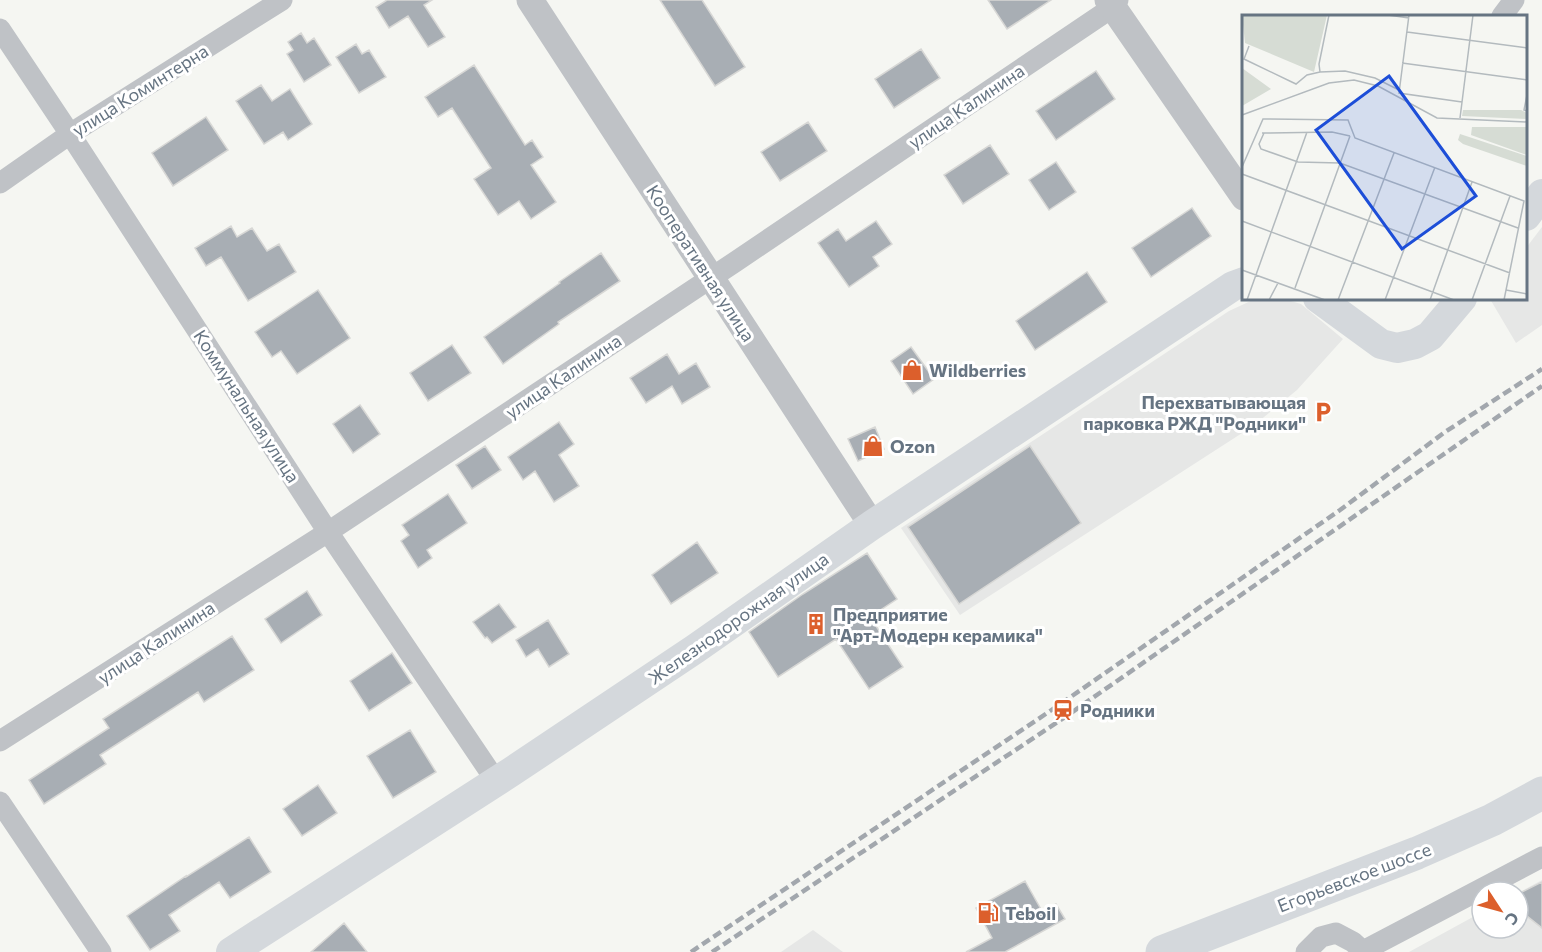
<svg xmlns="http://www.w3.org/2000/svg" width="1542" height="952" font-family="Commissioner,sans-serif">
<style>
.built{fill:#e6e7e6}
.building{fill:#a8aeb4;stroke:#d7d7d5;stroke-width:1.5}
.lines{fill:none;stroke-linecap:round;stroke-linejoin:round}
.minor{stroke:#bfc2c6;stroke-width:21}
.tertiary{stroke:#bfc2c6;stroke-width:27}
.secondary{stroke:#d4d8dc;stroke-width:30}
.primary{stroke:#d4d8dc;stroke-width:33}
.rail{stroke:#a2a7ad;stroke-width:4.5;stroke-dasharray:9 4.5;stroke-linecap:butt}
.labels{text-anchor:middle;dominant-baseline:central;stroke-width:6;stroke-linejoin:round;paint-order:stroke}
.street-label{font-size:18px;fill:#667482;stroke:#fff}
.poi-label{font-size:18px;font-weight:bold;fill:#667482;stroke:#fff;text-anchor:start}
.inset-road{fill:none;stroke:#b3babe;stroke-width:1.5}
.view{fill:#1d4ed8;fill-opacity:0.15;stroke:#1d4ed8;stroke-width:3}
.inset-edge{fill:none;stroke:#667482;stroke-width:3}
</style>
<rect width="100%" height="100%" fill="#f5f6f2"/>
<path class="built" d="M 1542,227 L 1542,325 L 1516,343 L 1490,299 L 1526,298 L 1526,248 Z
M 1255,299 L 1284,299 L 1301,304 L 1343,339 L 1297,390 L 1253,426 L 960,615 L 901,528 L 1229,311 Z
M 1542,880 L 1542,952 L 1409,952 L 1482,912 L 1482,928 L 1518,928 L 1518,893 Z
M 813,930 L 843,952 L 781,952 Z"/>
<path class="building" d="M 387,0 L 432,0 L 424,5 L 445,37 L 428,47 L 408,16 L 389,28 L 376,7 Z
M 660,0 L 702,0 L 745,67 L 715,86 Z
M 988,0 L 1051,0 L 1007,29 Z
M 301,33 L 307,43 L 314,38 L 331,65 L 304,82 L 287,54 L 293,50 L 288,42 Z
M 356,44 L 362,54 L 369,50 L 386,77 L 359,93 L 336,57 Z
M 921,49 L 940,78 L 894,108 L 875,79 Z
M 474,65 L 525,145 L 532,140 L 543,157 L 531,165 L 556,202 L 531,219 L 519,201 L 498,215 L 474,179 L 491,168 L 452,108 L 438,117 L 425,97 Z
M 1096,71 L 1115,99 L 1056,140 L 1036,111 Z
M 261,85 L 272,101 L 290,89 L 312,124 L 288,140 L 283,132 L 264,144 L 236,101 Z
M 206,117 L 228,150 L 173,186 L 152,153 Z
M 808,122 L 827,151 L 780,181 L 761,152 Z
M 990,145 L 1009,174 L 963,204 L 944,175 Z
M 1056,162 L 1076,192 L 1049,210 L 1029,180 Z
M 1192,208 L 1211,236 L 1151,277 L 1132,248 Z
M 876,221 L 892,244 L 873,257 L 879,266 L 849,287 L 818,243 L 838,229 L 846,241 Z
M 231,226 L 237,237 L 252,228 L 267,251 L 279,244 L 296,272 L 248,301 L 221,257 L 206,266 L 195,248 Z
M 601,253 L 620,281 L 558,322 L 559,324 L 503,364 L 484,337 L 560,283 L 559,282 Z
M 1087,272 L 1107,302 L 1035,350 L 1016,321 Z
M 318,290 L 350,338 L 297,374 L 281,351 L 272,357 L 255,332 Z
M 452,345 L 471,373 L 428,401 L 410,373 Z
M 911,347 L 934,379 L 913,394 L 891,361 Z
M 667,354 L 679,374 L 696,363 L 710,387 L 682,404 L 672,386 L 646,403 L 630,378 Z
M 360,405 L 380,434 L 353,453 L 333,424 Z
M 559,422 L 574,444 L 559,455 L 579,486 L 554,502 L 535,471 L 523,480 L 508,457 Z
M 875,427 L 884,449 L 858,461 L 848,439 Z
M 485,446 L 501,470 L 472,489 L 456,465 Z
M 1030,446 L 1081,523 L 959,604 L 908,527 Z
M 448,494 L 467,523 L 427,550 L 432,558 L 418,568 L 401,541 L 409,535 L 402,525 Z
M 697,542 L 718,573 L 671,604 L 652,575 Z
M 867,553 L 897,599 L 870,617 L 903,667 L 869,689 L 836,639 L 778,677 L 749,632 L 803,594 Z
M 307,591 L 322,615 L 281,643 L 265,619 Z
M 499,604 L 516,627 L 492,643 L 487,637 L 485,638 L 473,622 Z
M 548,620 L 569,654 L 549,667 L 538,649 L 526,657 L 516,640 Z
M 232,636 L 254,670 L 204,702 L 198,692 L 100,755 L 106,764 L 44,804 L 29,780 L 109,728 L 103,719 Z
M 392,653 L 412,683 L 369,711 L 350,681 Z
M 410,730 L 436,772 L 393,798 L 367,756 Z
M 318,785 L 337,813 L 302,836 L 283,809 Z
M 249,837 L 271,872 L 230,898 L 219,882 L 169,915 L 180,931 L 150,950 L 127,916 L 186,876 L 186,877 Z
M 1025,881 L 1042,911 L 1056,904 L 1065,919 L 1005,952 L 966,952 L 992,938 L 976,908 Z
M 1542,882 L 1542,928 L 1518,909 L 1518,894 Z
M 344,923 L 367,952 L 311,952 Z"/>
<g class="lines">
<path class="minor" d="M 1502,16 L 1514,0
M 0,29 L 70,134 L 328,532 L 496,781
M 0,183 L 70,134 L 282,0
M 0,741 L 328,532 L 735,262 L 1113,7 L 1118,0
M 0,802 L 101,952
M 1363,951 L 1542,857
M 1306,952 L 1321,937 L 1336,933 L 1353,942 L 1364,952"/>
<path class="tertiary" d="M 530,0 L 872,525
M 1108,0 L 1244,197"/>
<path class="secondary" d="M 1526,216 L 1542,194
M 1318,298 L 1381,344 L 1397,348 L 1415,344 L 1430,336 L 1462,298
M 231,952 L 511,772 L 695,649 L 872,525 L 1233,286 L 1244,282"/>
<path class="primary" d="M 1162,952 L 1417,853 L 1492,820 L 1542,793"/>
<path class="rail" d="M 691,952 L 1059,705 L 1340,510 L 1445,432 L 1542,369
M 712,952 L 1068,715 L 1542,386"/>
</g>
<defs>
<symbol id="shop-bare" viewBox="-9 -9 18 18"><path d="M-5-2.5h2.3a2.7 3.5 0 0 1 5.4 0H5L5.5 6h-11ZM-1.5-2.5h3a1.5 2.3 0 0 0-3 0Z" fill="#dc5f2c" stroke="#fff" stroke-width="2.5" paint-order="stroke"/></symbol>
<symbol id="parking-bare" viewBox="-9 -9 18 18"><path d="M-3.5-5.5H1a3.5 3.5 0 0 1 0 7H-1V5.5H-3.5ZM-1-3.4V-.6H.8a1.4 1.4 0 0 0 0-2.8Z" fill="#dc5f2c" stroke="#fff" stroke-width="2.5" paint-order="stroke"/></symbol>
<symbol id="building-bare" viewBox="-9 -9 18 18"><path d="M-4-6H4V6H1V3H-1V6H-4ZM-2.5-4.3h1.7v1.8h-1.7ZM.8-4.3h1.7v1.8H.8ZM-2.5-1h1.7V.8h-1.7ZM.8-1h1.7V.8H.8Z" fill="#dc5f2c" stroke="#fff" stroke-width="2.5" paint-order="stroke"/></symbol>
<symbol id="station-bare" viewBox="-9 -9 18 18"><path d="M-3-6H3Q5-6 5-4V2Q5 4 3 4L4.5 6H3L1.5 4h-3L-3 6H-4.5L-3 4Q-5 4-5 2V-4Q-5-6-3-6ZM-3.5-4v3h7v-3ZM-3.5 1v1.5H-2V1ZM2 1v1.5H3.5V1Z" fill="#dc5f2c" stroke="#fff" stroke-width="2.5" paint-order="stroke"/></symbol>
<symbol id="fuel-bare" viewBox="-9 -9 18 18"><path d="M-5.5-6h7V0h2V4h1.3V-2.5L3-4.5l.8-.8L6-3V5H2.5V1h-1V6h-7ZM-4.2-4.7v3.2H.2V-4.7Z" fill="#dc5f2c" stroke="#fff" stroke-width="2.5" paint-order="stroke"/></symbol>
</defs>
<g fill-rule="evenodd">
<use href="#shop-bare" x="897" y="355" width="30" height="30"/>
<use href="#parking-bare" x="1308" y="397" width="30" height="30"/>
<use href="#shop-bare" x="858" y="431" width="30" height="30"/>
<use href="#building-bare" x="801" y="609" width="30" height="30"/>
<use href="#station-bare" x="1048" y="695" width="30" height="30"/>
<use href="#fuel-bare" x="973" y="898" width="30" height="30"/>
</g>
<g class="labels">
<g class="street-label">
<text transform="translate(140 90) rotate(-32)">улица Коминтерна</text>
<text transform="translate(966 106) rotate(-34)">улица Калинина</text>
<text transform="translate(701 263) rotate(57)">Кооперативная улица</text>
<text transform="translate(563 376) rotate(-34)">улица Калинина</text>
<text transform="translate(247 406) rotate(57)">Коммунальная улица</text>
<text transform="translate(738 618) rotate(-35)">Железнодорожная улица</text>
<text transform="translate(156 642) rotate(-33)">улица Калинина</text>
<text transform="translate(1354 877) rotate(-21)">Егорьевское шоссе</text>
</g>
<g class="poi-label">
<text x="929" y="370">Wildberries</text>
<text x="1306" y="402" text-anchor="end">Перехватывающая<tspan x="1306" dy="21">парковка РЖД "Родники"</tspan></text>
<text x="890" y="446">Ozon</text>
<text x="833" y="614">Предприятие<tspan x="833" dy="21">"Арт-Модерн керамика"</tspan></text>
<text x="1080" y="710">Родники</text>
<text x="1005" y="913">Teboil</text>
</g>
</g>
<g transform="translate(1242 15)">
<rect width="285" height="285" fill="#f5f6f2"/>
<path d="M 0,0 L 85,0 L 72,57 L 3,28 ZM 0,53 L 29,74 L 0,91 ZM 221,95 L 279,95 L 285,98 L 285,104 L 220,101 ZM 230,112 L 285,112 L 285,140 L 229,120 ZM 218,119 L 285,141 L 285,151 L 221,129 L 216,125 Z" fill="#d6dcd4"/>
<path class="inset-road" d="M 146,0 L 167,3M 167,0 L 157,78 L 220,87M 165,17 L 285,33M 7,31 L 2,44 L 54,69 L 65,60 L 78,57 L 103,56 L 133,63 L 157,75M 160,48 L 285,65M 78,57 L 77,49 L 87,0M 285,80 L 282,95 L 285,96M 0,100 L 87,68 L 112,65 L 136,71 L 195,103 L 285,107M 218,103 L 231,0M 20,118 L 90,117 L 108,121M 22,118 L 17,129 L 19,134 L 56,147 L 98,148 L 276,213M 0,152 L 21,104 L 106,105 L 113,123 L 282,186 L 262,285M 0,159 L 268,258M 0,206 L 212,285M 0,255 L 83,285M 53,273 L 108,121M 264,275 L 285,279M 5,285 L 65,117M 27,285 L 36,268M 96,285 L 152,138M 143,285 L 193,152M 188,285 L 230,167M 230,285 L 268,181"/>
<path class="view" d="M 147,61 L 234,181 L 160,234 L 74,115 Z"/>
<rect width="285" height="285" class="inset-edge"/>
</g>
<g transform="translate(1500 910) rotate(126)"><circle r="28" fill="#ffffff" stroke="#c2c7cd" stroke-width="1.5"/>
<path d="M0-4.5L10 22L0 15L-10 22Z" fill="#dc5f2c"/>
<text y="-9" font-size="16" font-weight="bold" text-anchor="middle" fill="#667482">С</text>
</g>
</svg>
